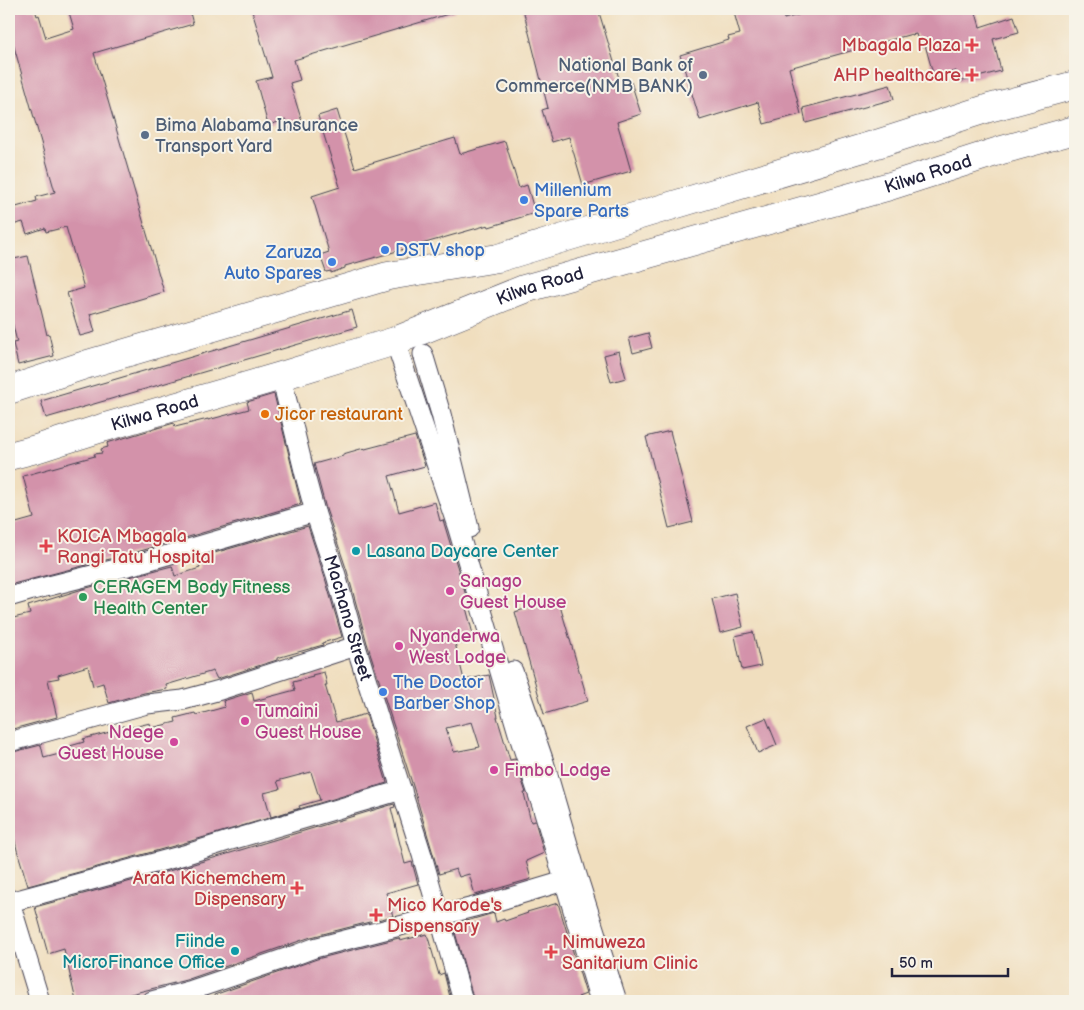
<svg xmlns="http://www.w3.org/2000/svg" width="1084" height="1010" font-family="'Balsamiq Sans',sans-serif">
<style>
.building{fill:#d392aa;fill-rule:evenodd}
.lines{fill:none;stroke-linecap:round;stroke-linejoin:round}
.minor-casing{stroke:#413e4f;stroke-width:21}
.highway-casing{stroke:#413e4f;stroke-width:29}
.minor{stroke:#fff;stroke-width:19}
.highway{stroke:#fff;stroke-width:28}
.health-dot{fill:#e0444e;stroke:#f7f3e8;stroke-width:2}
.service-dot{fill:#5c6f8a;stroke:#f7f3e8;stroke-width:2}
.shop-dot{fill:#3f7fe0;stroke:#f7f3e8;stroke-width:2}
.food-dot{fill:#e8710a;stroke:#f7f3e8;stroke-width:2}
.culture-dot{fill:#0f9aa8;stroke:#f7f3e8;stroke-width:2}
.hotel-dot{fill:#d1479c;stroke:#f7f3e8;stroke-width:2}
.leisure-dot{fill:#2e9e5b;stroke:#f7f3e8;stroke-width:2}
.labels{text-anchor:middle;dominant-baseline:central;stroke-width:4;stroke-linejoin:round;paint-order:stroke}
.health-label{font-size:18px;fill:#be3a42;stroke:#f7f3e8;text-anchor:end}
.service-label{font-size:18px;fill:#4e5e75;stroke:#f7f3e8;text-anchor:end}
.street-label{font-size:18px;fill:#22223b;stroke:#f7f3e8}
.shop-label{font-size:18px;fill:#366cbe;stroke:#f7f3e8;text-anchor:start}
.food-label{font-size:18px;fill:#c56008;stroke:#f7f3e8;text-anchor:start}
.culture-label{font-size:18px;fill:#0d838f;stroke:#f7f3e8;text-anchor:start}
.hotel-label{font-size:18px;fill:#b23c85;stroke:#f7f3e8;text-anchor:start}
.leisure-label{font-size:18px;fill:#27864d;stroke:#f7f3e8;text-anchor:start}
</style>
<rect width="100%" height="100%" fill="#f7f3e8"/>
<filter id="ink" filterUnits="userSpaceOnUse"><feTurbulence type="fractalNoise" baseFrequency=".02" numOctaves="2"/><feDisplacementMap in="SourceGraphic" scale="10" xChannelSelector="R" yChannelSelector="G"/><feConvolveMatrix kernelMatrix="1 2 1 2 8 2 1 2 1" color-interpolation-filters="sRGB"/></filter>
<filter id="wash" filterUnits="userSpaceOnUse"><feTurbulence type="fractalNoise" baseFrequency=".0096" numOctaves="4" result="noise"/><feDisplacementMap in="SourceGraphic" scale="20" xChannelSelector="R" yChannelSelector="G"/><feGaussianBlur stdDeviation="1.12" result="paint"/><feColorMatrix in="noise" values="0 0 0 0 0 0 0 0 0 0 0 0 0 0 0 0 0 1.4 0 .05"/><feComposite in="paint" operator="in"/></filter>
<g filter="url(#wash)">
<rect width="100%" height="100%" fill="#f0debe"/>
<g id="blocks">
<path class="building" d="M 9,9 L 35,9 L 37,16 L 39,15 L 46,38 L 74,29 L 68,9 L 189,9 L 193,24 L 94,53 L 164,292 L 90,314 L 95,332 L 80,336 L 67,293 L 84,288 L 66,227 L 46,232 L 45,228 L 27,234 L 23,222 L 9,226 L 9,209 L 37,201 L 36,197 L 55,192 L 9,29 Z
M 261,9 L 454,9 L 455,12 L 294,60 L 300,80 L 290,83 L 303,125 L 289,129 L 286,120 L 268,125 L 256,81 L 272,77 L 252,11 Z
M 523,9 L 598,9 L 621,85 L 631,82 L 641,114 L 617,122 L 631,171 L 583,185 L 569,137 L 552,142 L 542,110 L 548,108 Z
M 733,9 L 782,9 L 784,19 L 819,9 L 975,9 L 980,27 L 1014,16 L 1019,32 L 993,39 L 1001,71 L 959,82 L 956,71 L 934,77 L 925,45 L 920,47 L 916,34 L 912,35 L 912,34 L 789,68 L 801,114 L 764,124 L 758,102 L 700,120 L 680,55 L 729,40 L 728,37 L 740,34 Z
M 890,85 L 894,99 L 806,123 L 803,108 Z
M 337,110 L 355,168 L 455,138 L 460,154 L 505,141 L 519,188 L 527,185 L 535,213 L 489,227 L 488,225 L 345,266 L 345,268 L 331,273 L 331,271 L 326,272 L 320,255 L 329,252 L 312,196 L 340,187 L 318,116 Z
M 28,256 L 47,335 L 49,334 L 54,356 L 18,365 L 13,343 L 17,342 L 9,309 L 9,260 Z
M 352,310 L 357,327 L 46,418 L 41,401 Z
M 648,333 L 652,348 L 633,353 L 629,338 Z
M 619,351 L 626,378 L 611,382 L 604,355 Z
M 274,394 L 301,504 L 137,552 L 9,585 L 9,525 L 34,518 L 23,476 L 95,456 L 94,454 L 102,453 L 101,449 L 108,447 L 107,443 L 174,423 L 175,427 L 208,419 L 208,420 L 249,409 L 247,402 Z
M 670,431 L 693,522 L 669,528 L 646,437 Z
M 415,436 L 425,466 L 389,476 L 399,512 L 435,502 L 440,521 L 443,520 L 467,599 L 464,600 L 474,638 L 455,643 L 464,680 L 489,675 L 498,717 L 497,717 L 510,760 L 515,759 L 526,793 L 524,793 L 531,822 L 535,821 L 544,853 L 526,861 L 531,879 L 475,895 L 469,874 L 459,877 L 456,869 L 439,874 L 413,786 L 367,643 L 347,571 L 326,509 L 314,464 L 343,456 L 343,454 L 364,448 L 365,449 ZM 472,722 L 480,747 L 454,752 L 446,728 Z
M 308,526 L 325,578 L 342,637 L 322,643 L 323,645 L 277,658 L 277,660 L 217,679 L 213,671 L 166,685 L 167,689 L 144,693 L 109,703 L 103,683 L 93,686 L 88,666 L 58,675 L 59,678 L 48,680 L 57,717 L 9,730 L 9,640 L 13,639 L 9,624 L 9,619 L 30,614 L 28,606 L 83,589 L 172,566 L 175,576 L 200,568 L 197,558 Z
M 735,593 L 743,627 L 720,633 L 712,599 Z
M 558,599 L 588,701 L 544,714 L 515,612 Z
M 753,632 L 761,666 L 742,670 L 735,636 Z
M 324,672 L 327,685 L 325,685 L 336,722 L 366,714 L 387,783 L 181,844 L 28,886 L 17,850 L 9,815 L 9,753 L 41,745 L 44,758 L 71,751 L 70,746 L 84,742 L 83,739 L 110,732 L 110,730 L 124,726 L 125,729 L 150,723 L 151,728 L 176,722 L 175,718 L 195,713 L 196,715 L 225,707 L 223,701 L 252,692 L 254,701 L 295,690 L 293,682 L 313,677 L 312,675 ZM 311,772 L 320,800 L 299,806 L 300,808 L 271,817 L 264,793 L 280,789 L 277,781 Z
M 766,718 L 777,745 L 758,753 L 747,726 Z
M 394,804 L 395,807 L 391,808 L 405,864 L 412,862 L 418,884 L 386,893 L 393,916 L 311,937 L 186,980 L 123,996 L 125,1001 L 76,1001 L 64,949 L 48,954 L 35,907 L 187,866 Z
M 558,903 L 586,994 L 578,997 L 580,1001 L 474,1001 L 453,925 L 494,913 L 496,922 L 504,919 L 505,921 L 528,913 L 527,912 Z
M 427,934 L 439,975 L 444,973 L 451,1001 L 215,1001 L 214,995 L 317,959 L 399,938 L 400,941 Z"/>
</g>
</g>
<g filter="url(#ink)">
<use href="#blocks" fill-opacity="0" stroke="#413e4f" stroke-width="1"/>
<g class="lines">
<defs>
<g id="minor">
<path d="M 395,341 L 458,529 L 518,733 L 542,806 L 600,1001"/>
<path d="M 423,354 L 441,414 L 469,528"/>
<path id="s1" d="M 281,376 L 306,479 L 315,512 L 336,575 L 356,646 L 422,855 L 463,1001"/>
<path d="M 9,597 L 33,590 L 140,563 L 315,512"/>
<path d="M 513,671 L 544,762 L 576,872 L 617,1001"/>
<path d="M 9,742 L 147,704 L 183,700 L 220,690 L 356,646"/>
<path d="M 9,899 L 40,1001"/>
<path d="M 10,902 L 184,855 L 228,841 L 402,790"/>
<path d="M 152,1001 L 189,991 L 298,954 L 314,948 L 501,900 L 564,881"/>
</g>
<g id="highway">
<path d="M 9,390 L 88,364 L 388,276 L 498,258 L 557,240 L 880,143 L 989,108 L 1075,85"/>
<path id="s2" d="M 9,456 L 36,449 L 102,428 L 281,376 L 395,341 L 524,289 L 890,186 L 1002,150 L 1075,130"/>
</g>
</defs>
<use href="#minor" class="minor-casing"/>
<use href="#highway" class="highway-casing"/>
<use href="#minor" class="minor"/>
<use href="#highway" class="highway"/>
</g>
</g>
<g class="health-dot">
<path d="M969.5 37.5h5v5h5v5h-5v5h-5v-5h-5v-5h5z"/>
<path d="M969.5 67.5h5v5h5v5h-5v5h-5v-5h-5v-5h5z"/>
<path d="M43.5 538.5h5v5h5v5h-5v5h-5v-5h-5v-5h5z"/>
<path d="M294.5 880.5h5v5h5v5h-5v5h-5v-5h-5v-5h5z"/>
<path d="M373.5 907.5h5v5h5v5h-5v5h-5v-5h-5v-5h5z"/>
<path d="M548.5 944.5h5v5h5v5h-5v5h-5v-5h-5v-5h5z"/>
</g>
<g class="service-dot">
<circle cx="703" cy="75" r="5"/>
<circle cx="145" cy="135" r="5"/>
</g>
<g class="shop-dot">
<circle cx="524" cy="200" r="5"/>
<circle cx="385" cy="250" r="5"/>
<circle cx="332" cy="262" r="5"/>
<circle cx="383" cy="692" r="5"/>
</g>
<circle class="food-dot" cx="265" cy="414" r="5"/>
<g class="culture-dot">
<circle cx="356" cy="551" r="5"/>
<circle cx="235" cy="951" r="5"/>
</g>
<g class="hotel-dot">
<circle cx="450" cy="591" r="5"/>
<circle cx="399" cy="646" r="5"/>
<circle cx="245" cy="721" r="5"/>
<circle cx="174" cy="742" r="5"/>
<circle cx="494" cy="770" r="5"/>
</g>
<circle class="leisure-dot" cx="83" cy="597" r="5"/>
<g class="labels">
<g class="health-label">
<text x="961" y="45">Mbagala Plaza</text>
<text x="961" y="75">AHP healthcare</text>
<text x="57" y="536" text-anchor="start">KOICA Mbagala<tspan x="57" dy="21">Rangi Tatu Hospital</tspan></text>
<text x="286" y="878">Arafa Kichemchem<tspan x="286" dy="21">Dispensary</tspan></text>
<text x="387" y="905" text-anchor="start">Mico Karode's<tspan x="387" dy="21">Dispensary</tspan></text>
<text x="562" y="942" text-anchor="start">Nimuweza<tspan x="562" dy="21">Sanitarium Clinic</tspan></text>
</g>
<g class="service-label">
<text x="693" y="65">National Bank of<tspan x="693" dy="21">Commerce(NMB BANK)</tspan></text>
<text x="155" y="125" text-anchor="start">Bima Alabama Insurance<tspan x="155" dy="21">Transport Yard</tspan></text>
</g>
<g class="street-label">
<text stroke="none"><textPath href="#s2" startOffset="962">Kilwa Road</textPath></text>
<text stroke="none"><textPath href="#s2" startOffset="558">Kilwa Road</textPath></text>
<text stroke="none"><textPath href="#s2" startOffset="152">Kilwa Road</textPath></text>
<text stroke="none"><textPath href="#s1" startOffset="251">Machano Street</textPath></text>
</g>
<g class="shop-label">
<text x="534" y="190">Millenium<tspan x="534" dy="21">Spare Parts</tspan></text>
<text x="395" y="250">DSTV shop</text>
<text x="322" y="252" text-anchor="end">Zaruza<tspan x="322" dy="21">Auto Spares</tspan></text>
<text x="393" y="682">The Doctor<tspan x="393" dy="21">Barber Shop</tspan></text>
</g>
<g class="food-label">
<text x="275" y="414">Jicor restaurant</text>
</g>
<g class="culture-label">
<text x="366" y="551">Lasana Daycare Center</text>
<text x="225" y="941" text-anchor="end">Fiinde<tspan x="225" dy="21">MicroFinance Office</tspan></text>
</g>
<g class="hotel-label">
<text x="460" y="581">Sanago<tspan x="460" dy="21">Guest House</tspan></text>
<text x="409" y="636">Nyanderwa<tspan x="409" dy="21">West Lodge</tspan></text>
<text x="255" y="711">Tumaini<tspan x="255" dy="21">Guest House</tspan></text>
<text x="164" y="732" text-anchor="end">Ndege<tspan x="164" dy="21">Guest House</tspan></text>
<text x="504" y="770">Fimbo Lodge</text>
</g>
<g class="leisure-label">
<text x="93" y="587">CERAGEM Body Fitness<tspan x="93" dy="21">Health Center</tspan></text>
</g>
</g>
<rect width="1084" height="1010" fill="none" stroke="#f7f3e8" stroke-width="30"/>
<path d="M892 968v8h116v-8" fill="none" stroke="#22223b" stroke-width="2.5"/>
<text x="899" y="968" font-size="15" fill="#22223b" stroke="#f7f3e8" stroke-width="4" paint-order="stroke">50 m</text>
</svg>
